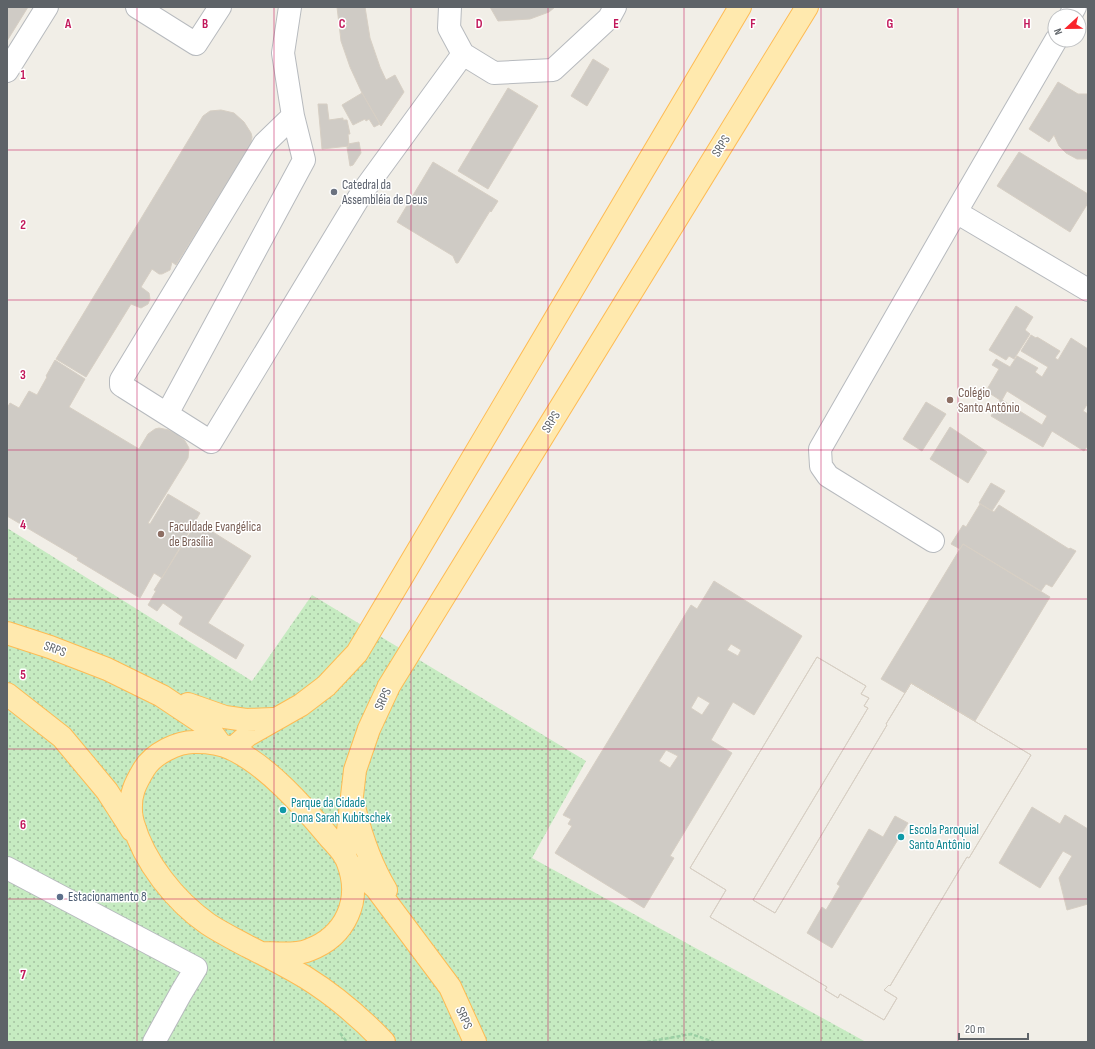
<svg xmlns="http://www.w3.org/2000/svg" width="1095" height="1049" font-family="'Sofia Sans Condensed',sans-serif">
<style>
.park{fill:url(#park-dots)}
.building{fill:#cfcbc5;stroke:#d7cfc4;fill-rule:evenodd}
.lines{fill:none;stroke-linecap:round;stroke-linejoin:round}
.minor-casing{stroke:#b7babe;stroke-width:24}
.major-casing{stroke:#febb53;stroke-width:24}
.path{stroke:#9bcfa4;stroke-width:2.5;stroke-dasharray:4 2;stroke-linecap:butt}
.minor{stroke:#fff;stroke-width:22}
.major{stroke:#ffe9ae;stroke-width:22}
.grid{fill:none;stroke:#c2185b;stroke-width:1;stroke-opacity:0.55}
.worship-dot{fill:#6b7280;stroke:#fff;stroke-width:1.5}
.education-dot{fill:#8d6e63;stroke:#fff;stroke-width:1.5}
.culture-dot{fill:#0f9aa8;stroke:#fff;stroke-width:1.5}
.service-dot{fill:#5c6f8a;stroke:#fff;stroke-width:1.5}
.labels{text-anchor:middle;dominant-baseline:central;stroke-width:3;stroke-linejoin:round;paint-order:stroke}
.street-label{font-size:13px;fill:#5e6368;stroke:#fff}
.worship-label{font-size:13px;fill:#5b616d;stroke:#fff;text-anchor:start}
.education-label{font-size:13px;fill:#785e54;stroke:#fff;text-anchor:start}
.culture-label{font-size:13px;fill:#0d838f;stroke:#fff;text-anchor:start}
.service-label{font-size:13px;fill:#4e5e75;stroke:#fff;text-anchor:start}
.grid-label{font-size:13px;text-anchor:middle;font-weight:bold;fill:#c2185b;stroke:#fff;stroke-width:3;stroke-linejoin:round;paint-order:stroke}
</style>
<defs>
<pattern id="park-dots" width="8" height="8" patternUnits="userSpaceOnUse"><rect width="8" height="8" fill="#c6ebc1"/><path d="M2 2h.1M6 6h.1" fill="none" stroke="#a4c2a1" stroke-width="1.8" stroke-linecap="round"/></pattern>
</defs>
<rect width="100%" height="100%" fill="#f1eee7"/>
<path class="park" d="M 7,528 L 252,681 L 312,595 L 586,761 L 532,858 L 866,1042 L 7,1042 Z"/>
<path class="building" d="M 7,7 L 28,7 L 7,41 Z
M 337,7 L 365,7 L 370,38 L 380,67 L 386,80 L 395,75 L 404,92 L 381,126 L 362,93 L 350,67 L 341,41 Z
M 490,7 L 555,7 L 549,12 L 530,19 L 498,21 Z
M 593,59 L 609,69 L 587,106 L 571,96 Z
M 1058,82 L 1078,94 L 1088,94 L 1088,159 L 1077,159 L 1066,153 L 1059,146 L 1054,135 L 1049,142 L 1029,129 Z
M 508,88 L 538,106 L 488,189 L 458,171 Z
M 362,93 L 380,124 L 374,127 L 369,119 L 366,121 L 365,119 L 353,125 L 342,105 Z
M 318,104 L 327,104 L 329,120 L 343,118 L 343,120 L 347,120 L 350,134 L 348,134 L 349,146 L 322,149 Z
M 221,110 L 234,113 L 244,122 L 251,133 L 252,137 L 251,144 L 176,265 L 172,262 L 170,270 L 162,274 L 159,274 L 152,269 L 141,287 L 149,293 L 150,299 L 148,304 L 141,308 L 131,304 L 86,377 L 56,359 L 203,116 L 210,111 Z
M 359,142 L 361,153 L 353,165 L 350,166 L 347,147 L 349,146 L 348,144 Z
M 1019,152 L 1088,194 L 1088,203 L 1070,232 L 997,186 Z
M 433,162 L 498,201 L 491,212 L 490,211 L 458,263 L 456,263 L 453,256 L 397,222 Z
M 1016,306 L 1033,317 L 1025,330 L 1030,334 L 1014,359 L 1009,356 L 1006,360 L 989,350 Z
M 1031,335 L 1036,338 L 1037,337 L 1060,351 L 1055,358 L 1058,360 L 1071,338 L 1088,349 L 1088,403 L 1083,411 L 1088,414 L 1088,445 L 1084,451 L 1052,431 L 1043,447 L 991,416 L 1000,400 L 986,391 L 999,369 L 992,365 L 996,359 L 1010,367 L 1017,356 L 1038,368 L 1035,372 L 1042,377 L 1048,367 L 1021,351 ZM 1007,391 L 1047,416 L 1042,425 L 1002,400 Z
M 55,360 L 85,379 L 69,407 L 139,449 L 148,434 L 155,429 L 159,428 L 169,430 L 177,434 L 185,441 L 189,448 L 188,458 L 148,523 L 150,524 L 168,494 L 200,513 L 162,578 L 154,573 L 140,598 L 77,560 L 78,558 L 7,516 L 7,408 L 10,403 L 19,408 L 29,391 L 37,395 L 47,377 L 46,376 Z
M 926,402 L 946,414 L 922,451 L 903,439 Z
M 950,427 L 987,452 L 968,483 L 930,459 Z
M 991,483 L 1005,491 L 992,511 L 979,503 Z
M 980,504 L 994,512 L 999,505 L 1069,549 L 1070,548 L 1076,551 L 1052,587 L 1046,584 L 1041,591 L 963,544 L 960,549 L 951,544 L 963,525 L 966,527 Z
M 197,522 L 251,556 L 208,623 L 244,645 L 236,659 L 179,624 L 183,617 L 163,603 L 157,611 L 148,605 L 156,591 L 154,590 Z
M 963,544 L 1050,597 L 975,721 L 911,683 L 905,693 L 881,679 Z
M 714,581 L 802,636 L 754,715 L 733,702 L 711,740 L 732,753 L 670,856 L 674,858 L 644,908 L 555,853 L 572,826 L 568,824 L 571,819 L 563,815 L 691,605 L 697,609 ZM 731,644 L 741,650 L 738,656 L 727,650 ZM 698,696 L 710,703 L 702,715 L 691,708 ZM 666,750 L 678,756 L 670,768 L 659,761 Z
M 817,657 L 866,686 L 861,694 L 869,698 L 864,706 L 868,708 L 753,900 L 775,913 L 887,725 L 886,724 L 911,683 L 1031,755 L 969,858 L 967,857 L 890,986 L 889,985 L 884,990 L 897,998 L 884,1020 L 840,994 L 838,998 L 825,990 L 827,987 L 710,917 L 726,890 L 690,868 ZM 895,816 L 908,823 L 832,948 L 807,933 L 822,907 L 826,910 L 832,900 L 840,886 L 837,884 L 869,829 L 883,837 Z
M 817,657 L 866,686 L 861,694 L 869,698 L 864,706 L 868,708 L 753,900 L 775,913 L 887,725 L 886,724 L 911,683 L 1031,755 L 969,858 L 967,857 L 890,986 L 889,985 L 884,990 L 897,998 L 884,1020 L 840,994 L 838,998 L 825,990 L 827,987 L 710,917 L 726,890 L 690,868 Z
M 1032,807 L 1060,824 L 1065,815 L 1088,829 L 1088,904 L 1067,910 L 1059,878 L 1072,856 L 1063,851 L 1040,888 L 999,863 Z"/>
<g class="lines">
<defs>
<path id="minor" d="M 137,7 L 196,44 L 220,7
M 450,7 L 449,28 L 463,54 L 494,73 L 553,70 L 609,18 L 615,7
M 1070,16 L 1075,7
M 1056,40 L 956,212 L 1088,290
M 7,71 L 47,7
M 293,116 L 264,144 L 121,380 L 121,385 L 124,387 L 211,442 L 361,194 L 463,54
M 167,414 L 304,160 L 293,116 L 283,53 L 290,7
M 933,541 L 828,476 L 821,466 L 820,449 L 956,212
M 7,868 L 196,968 L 181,993 L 154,1042"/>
<path id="major" d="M 7,633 L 50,647 L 107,669 L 162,696 L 207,726 L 221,745
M 7,694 L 62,737 L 107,791 L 132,830
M 188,704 L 225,717 L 246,720 L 273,719
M 232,749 L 248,735 L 301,705 L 326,686 L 357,653 L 740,7
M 355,811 C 362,839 371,865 386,890
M 345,857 L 355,770 L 369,729 L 389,686 L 807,7
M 349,864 L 376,888 L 450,987 L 475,1042
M 261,953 C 276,953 295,956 309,950 C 346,936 362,900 348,863 C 345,853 336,845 329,837 C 304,807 268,766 232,749 C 222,744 207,742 196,742 C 178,741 153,754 144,769 C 135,784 130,794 131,811 C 131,815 132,819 133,823 C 144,862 175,901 208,924 C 220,932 234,939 247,946 C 267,956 286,966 305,977 C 334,995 360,1017 384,1042"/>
</defs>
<use href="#minor" class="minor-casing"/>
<use href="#major" class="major-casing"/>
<path class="path" d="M 340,1033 L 347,1042
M 647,1042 L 691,1034 L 714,1042"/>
<use href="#minor" class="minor"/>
<use href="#major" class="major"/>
</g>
<path class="grid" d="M 137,7 L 137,1042M 274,7 L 274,1042M 411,7 L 411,1042M 548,7 L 548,1042M 684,7 L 684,1042M 821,7 L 821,1042M 958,7 L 958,1042M 7,150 L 1088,150M 7,300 L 1088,300M 7,450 L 1088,450M 7,599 L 1088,599M 7,749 L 1088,749M 7,899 L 1088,899"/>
<circle class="worship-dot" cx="334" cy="192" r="4"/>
<g class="education-dot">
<circle cx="950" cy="400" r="4"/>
<circle cx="161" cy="534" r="4"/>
</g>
<g class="culture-dot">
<circle cx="283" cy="810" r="4"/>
<circle cx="901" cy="837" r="4"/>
</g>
<circle class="service-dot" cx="60" cy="897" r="4"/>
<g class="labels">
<g class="street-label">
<text transform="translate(721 146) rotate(-58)">SRPS</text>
<text transform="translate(551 422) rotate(-58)">SRPS</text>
<text transform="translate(55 649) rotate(20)">SRPS</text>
<text transform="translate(383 699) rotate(-65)">SRPS</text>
<text transform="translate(464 1018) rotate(66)">SRPS</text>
</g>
<g class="worship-label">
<text x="342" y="185">Catedral da<tspan x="342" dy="15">Assembléia de Deus</tspan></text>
</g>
<g class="education-label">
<text x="958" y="393">Colégio<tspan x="958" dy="15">Santo Antônio</tspan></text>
<text x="169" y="527">Faculdade Evangélica<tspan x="169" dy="15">de Brasília</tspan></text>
</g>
<g class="culture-label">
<text x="291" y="803">Parque da Cidade<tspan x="291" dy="15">Dona Sarah Kubitschek</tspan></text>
<text x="909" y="830">Escola Paroquial<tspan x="909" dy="15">Santo Antônio</tspan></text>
</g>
<g class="service-label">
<text x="68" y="897">Estacionamento 8</text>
</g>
</g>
<g class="grid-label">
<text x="68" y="28">A</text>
<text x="205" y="28">B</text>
<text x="342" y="28">C</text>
<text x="479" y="28">D</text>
<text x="616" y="28">E</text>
<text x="753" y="28">F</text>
<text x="890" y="28">G</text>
<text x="1027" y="28">H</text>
<text x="23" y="79">1</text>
<text x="23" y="229">2</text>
<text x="23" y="379">3</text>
<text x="23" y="529">4</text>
<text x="23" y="679">5</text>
<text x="23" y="829">6</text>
<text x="23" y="979">7</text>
</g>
<rect width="1095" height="1049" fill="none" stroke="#5e6368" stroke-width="16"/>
<g transform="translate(1067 28) rotate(248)"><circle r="19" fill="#ffffff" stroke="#bfc1c3"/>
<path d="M0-3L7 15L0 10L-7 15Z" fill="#f9252c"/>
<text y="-6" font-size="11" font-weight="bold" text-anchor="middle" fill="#5e6368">N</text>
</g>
<path d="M959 1033v6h69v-6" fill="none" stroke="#5e6368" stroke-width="2"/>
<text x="965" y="1033" font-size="12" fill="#5e6368" stroke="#ffffff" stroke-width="3" paint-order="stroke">20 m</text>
</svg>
